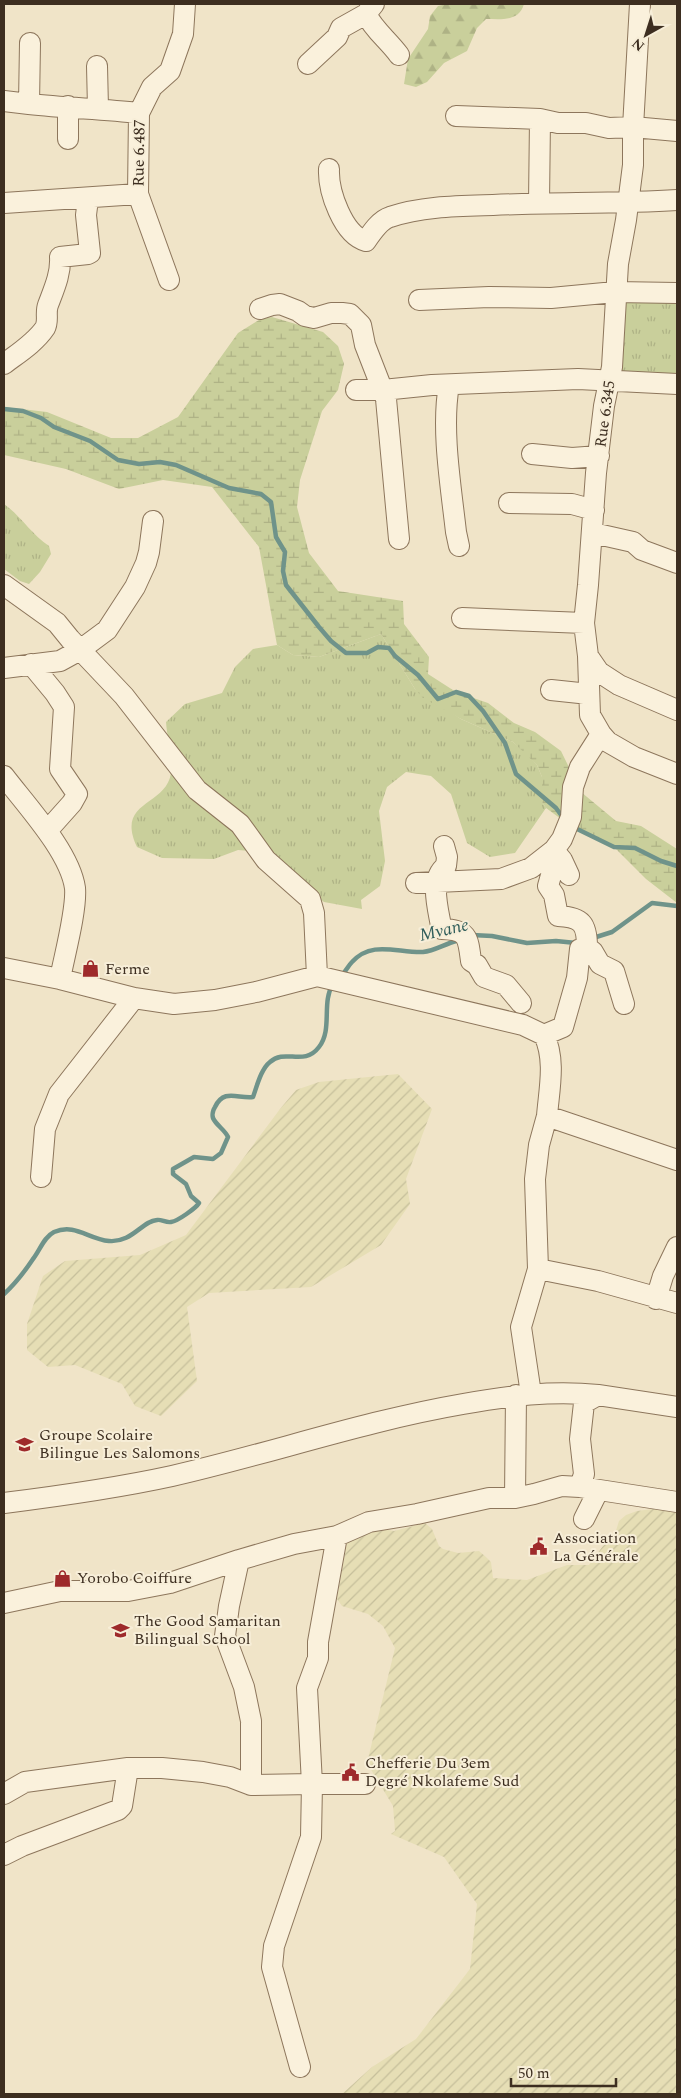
<svg xmlns="http://www.w3.org/2000/svg" width="681" height="2098" font-family="Spectral,serif">
<style>
.farmland{fill:url(#farmland-furrows)}
.grass{fill:url(#grass-tufts)}
.forest{fill:url(#forest-firs)}
.wetland{fill:url(#wetland-marsh)}
.lines{fill:none;stroke-linecap:round;stroke-linejoin:round}
.stream{stroke:#6f938a;stroke-width:4.5}
.minor-casing{stroke:#8d765c;stroke-width:22}
.minor{stroke:#faf1dc;stroke-width:20}
.labels{text-anchor:middle;dominant-baseline:central;stroke-width:4;stroke-linejoin:round;paint-order:stroke}
.street-label{font-size:16px;fill:#3d2e20;stroke:#f7eed8}
.poi-label{font-size:16px;fill:#3d2e20;stroke:#f7eed8;text-anchor:start}
.water-label{font-size:18px;font-style:italic;fill:#2f5d5a;stroke:#f7eed8}
</style>
<defs>
<pattern id="farmland-furrows" width="10" height="10" patternUnits="userSpaceOnUse" patternTransform="scale(1.25)"><rect width="10" height="10" fill="#e6deb5"/><path d="M-1 1l2-2M0 10L10 0M9 11l2-2" fill="none" stroke="#c6bf9b"/></pattern>
<pattern id="grass-tufts" width="24" height="20" patternUnits="userSpaceOnUse" patternTransform="scale(1.25)"><rect width="24" height="20" fill="#c9cf9b"/><path d="M3 7l-1-3M5 7V3M7 7l1-3M15 17l-1-3M17 17v-4M19 17l1-3" fill="none" stroke="#aeb285"/></pattern>
<pattern id="forest-firs" width="22" height="20" patternUnits="userSpaceOnUse" patternTransform="scale(1.25)"><rect width="22" height="20" fill="#c9cf9b"/><path d="M5 1l3.5 6h-7zM16 11l3.5 6h-7z" fill="#aeb285"/></pattern>
<pattern id="wetland-marsh" width="20" height="14" patternUnits="userSpaceOnUse" patternTransform="scale(1.25)"><rect width="20" height="14" fill="#c9cf9b"/><path d="M1 5h8M5 5V1M11 12h8M15 12V8" fill="none" stroke="#aeb285"/></pattern>
</defs>
<rect width="100%" height="100%" fill="#f0e4c8"/>
<path class="farmland" d="M 398,1074 L 432,1109 L 406,1179 L 410,1204 L 381,1245 L 311,1287 L 209,1293 L 187,1307 L 197,1381 L 161,1416 L 135,1406 L 122,1384 L 75,1365 L 48,1367 L 27,1350 L 27,1324 L 43,1276 L 65,1261 L 140,1255 L 186,1235 L 280,1109 L 296,1090 L 319,1082 Z
M 660,1508 L 677,1509 L 677,2094 L 342,2094 L 372,2067 L 416,2039 L 470,1969 L 477,1904 L 444,1857 L 391,1834 L 395,1831 L 393,1806 L 367,1763 L 395,1648 L 383,1626 L 368,1614 L 342,1606 L 337,1599 L 347,1542 L 366,1526 L 394,1531 L 425,1523 L 432,1529 L 439,1546 L 443,1549 L 458,1553 L 479,1551 L 486,1557 L 491,1562 L 493,1578 L 527,1580 L 567,1565 L 589,1565 L 603,1546 L 614,1537 L 619,1521 L 626,1515 L 637,1511 Z"/>
<path class="grass" d="M 624,300 L 677,303 L 677,379 L 619,374 Z
M 4,504 C 21,516 31,534 49,546 L 51,554 L 40,572 L 29,584 L 20,581 L 4,569 Z
M 381,634 L 415,689 L 461,719 L 513,742 L 528,755 L 537,765 L 542,777 L 542,802 L 546,808 L 515,853 L 490,857 L 467,843 L 451,794 L 431,776 L 406,772 L 387,787 L 379,811 L 385,861 L 380,886 L 361,900 L 362,909 L 324,902 L 292,878 L 264,852 L 238,850 L 214,859 L 162,858 L 137,847 C 115,800 166,807 171,773 C 173,760 167,737 166,722 L 185,704 L 222,693 L 235,667 L 253,649 L 277,645 L 293,655 L 319,657 Z"/>
<path class="forest" d="M 447,4 L 524,4 C 519,22 501,19 486,19 L 477,28 L 467,51 L 444,63 L 427,82 L 416,87 L 404,84 L 408,59 L 428,29 L 430,16 L 438,6 Z"/>
<path class="wetland" d="M 272,317 L 323,332 L 338,346 L 344,364 L 338,390 L 322,411 L 300,480 L 297,507 L 309,553 L 338,591 L 403,601 L 404,624 L 429,657 L 428,674 L 456,692 L 488,703 L 514,723 L 535,732 L 561,751 L 581,792 L 616,821 L 641,826 L 677,849 L 677,903 L 646,879 L 610,843 L 572,827 L 546,808 L 542,802 L 542,777 L 537,765 L 513,742 L 461,719 L 423,698 L 415,689 L 381,634 L 319,657 L 293,655 L 277,645 L 259,547 L 212,487 L 163,480 L 119,489 L 66,469 L 4,455 L 4,407 L 47,412 L 111,438 L 138,438 L 178,417 L 238,333 L 259,320 Z"/>
<g class="lines">
<path class="stream" d="M 4,409 L 23,411 L 41,418 L 54,427 L 90,441 L 118,460 L 139,464 L 160,462 L 176,465 L 229,488 L 261,494 L 271,502 L 276,537 L 285,552 L 283,571 L 286,585 L 319,627 L 331,641 L 346,653 L 367,653 L 378,647 L 389,648 L 395,656 L 418,675 L 438,699 L 456,692 L 469,696 L 483,711 L 505,743 L 516,774 L 556,808 L 564,819
M 573,827 L 614,847 L 635,848 L 661,861 L 677,866
M 472,935 L 492,936 L 527,943 L 556,941 L 576,943
M 593,938 L 612,932 L 652,903 L 677,906
M 342,975 C 346,971 348,966 352,962 C 372,940 397,953 423,952 C 434,951 445,944 456,941 L 460,938
M 4,1294 C 15,1284 25,1271 33,1259 C 40,1250 44,1237 54,1232 C 75,1223 88,1239 109,1241 C 132,1243 142,1221 157,1220 C 161,1219 166,1223 171,1222 C 178,1221 196,1208 199,1203 L 191,1196 L 186,1184 L 173,1174 L 173,1169 L 194,1157 L 213,1159 L 221,1153 L 228,1137 C 225,1130 216,1125 213,1118 C 212,1115 213,1110 215,1107 C 224,1088 238,1099 253,1097 C 257,1086 261,1069 270,1062 C 285,1048 304,1067 319,1047 C 333,1029 321,1003 333,984"/>
<defs>
<path id="minor" d="M 640,4 L 633,127 L 633,165 L 626,220 L 618,264 L 612,367 L 604,406 L 596,473 L 588,585 L 584,623 L 588,656 L 590,715 L 601,734 L 608,742 L 634,757 L 677,774
M 366,14 C 374,30 388,40 399,55
M 30,43 L 29,104 C 66,108 102,109 139,113
M 308,64 L 337,37 L 341,28 L 366,14 L 374,4
M 97,66 L 98,108
M 4,101 L 29,104
M 68,106 L 68,139
M 456,116 L 540,119 L 558,123 L 586,123 L 609,128 L 633,127 L 677,131
M 329,169 C 328,191 343,235 366,241 C 372,232 380,220 390,217 C 422,206 460,206 493,205 C 555,202 616,204 677,200
M 4,203 L 138,194
M 539,203 L 540,119
M 169,280 L 138,194 L 139,113 L 152,87 L 170,71 L 183,34 L 185,4
M 419,300 L 489,297 L 551,298 L 615,292 L 677,293
M 260,309 L 272,305 L 280,304 L 298,311 L 305,316 L 314,318 L 331,313 L 342,313 L 350,314 L 361,325 L 365,345 L 386,399 L 399,539
M 4,364 C 17,354 35,343 45,328 C 49,321 45,313 48,305 C 54,289 61,274 60,257 L 88,254 L 90,253 L 86,215 L 88,199
M 449,385 C 441,429 451,487 456,532 L 459,546
M 356,390 L 383,390 L 432,385 L 578,379 L 677,384
M 532,454 L 572,458 L 599,456
M 509,503 L 572,504 L 594,510
M 593,533 L 633,542 L 642,550 L 677,563
M 4,585 L 57,623 L 70,639 L 124,696 L 197,790 L 240,824 L 266,860 L 310,899 L 314,913 L 317,976
M 462,618 L 584,623
M 588,656 L 599,672 L 619,685 L 677,710
M 31,664 L 55,693 L 64,707 L 60,769 L 77,794 L 72,803 L 47,831
M 4,668 L 60,661 L 80,650 L 107,630 L 135,587 L 146,563 L 149,552 L 153,521
M 551,690 L 589,694
M 4,776 C 26,805 70,852 75,888 C 77,910 64,957 60,979
M 444,846 L 447,857 L 446,866 C 429,879 438,908 441,926 L 442,929 C 468,930 468,937 471,961 L 477,965 L 484,977 L 506,985 L 521,1003
M 554,850 L 557,854 L 548,886 L 554,895 L 558,916 C 582,917 587,924 587,947 L 593,952 L 600,964 L 614,971 L 624,1004
M 557,854 L 562,860 L 569,875
M 416,883 L 501,879 L 531,868 L 554,850 L 562,839 L 571,817 L 573,787 L 580,767 L 601,734
M 587,947 L 580,949 L 577,978 L 563,1027 L 544,1035 C 556,1060 549,1090 547,1116 L 677,1160
M 4,968 L 60,979 L 134,998 L 174,1004 L 215,1000 L 256,992 L 317,976 L 523,1025 L 544,1035
M 41,1177 L 45,1129 L 59,1094 L 134,998
M 538,1269 L 598,1281 L 677,1303
M 656,1299 L 663,1276 L 677,1247
M 531,1394 L 521,1327 L 538,1269 L 535,1179 L 539,1145 L 547,1116
M 580,1487 L 584,1474 L 580,1439 L 584,1403 L 598,1395 L 677,1407
M 515,1498 L 516,1395
M 4,1503 C 60,1496 117,1488 172,1476 C 269,1454 364,1421 463,1404 C 508,1396 552,1390 598,1395
M 584,1519 L 598,1491
M 4,1603 L 60,1591 L 128,1591 L 170,1583 L 239,1560
M 365,1784 L 312,1784 L 307,1688 L 318,1658 L 318,1642 L 337,1536 L 369,1522 L 417,1514 L 489,1498 L 515,1498 L 534,1494 L 562,1486 L 580,1487 L 677,1502
M 251,1785 L 251,1721 L 244,1687 L 225,1636 L 229,1606 L 239,1560 L 294,1544 L 337,1536
M 4,1794 L 25,1782 L 128,1768 L 162,1768 L 203,1772 L 230,1777 L 251,1785 L 312,1784 L 311,1837 L 274,1946 L 272,1967 L 300,2067
M 4,1855 L 22,1846 L 118,1810 L 122,1806 L 128,1768"/>
</defs>
<use href="#minor" class="minor-casing"/>
<use href="#minor" class="minor"/>
</g>
<defs>
<symbol id="shop-bare" viewBox="-9 -9 18 18"><path d="M-5-2.5h2.3a2.7 3.5 0 0 1 5.4 0H5L5.5 6h-11ZM-1.5-2.5h3a1.5 2.3 0 0 0-3 0Z" fill="#9e2a2b" stroke="#f7eed8" stroke-width="2.5" paint-order="stroke"/></symbol>
<symbol id="school-bare" viewBox="-9 -9 18 18"><path d="M0-5L7-2L0 1L-7-2ZM-4 1L0 2.5L4 1V4Q0 6-4 4Z" fill="#9e2a2b" stroke="#f7eed8" stroke-width="2.5" paint-order="stroke"/></symbol>
<symbol id="civic-bare" viewBox="-9 -9 18 18"><path d="M-.6-6.5H3V-4.5H.6V-3L4-1V1h2V6H-6V1h2V-1L-.6-3ZM-1.2 2.5V6h2.4V2.5Z" fill="#9e2a2b" stroke="#f7eed8" stroke-width="2.5" paint-order="stroke"/></symbol>
</defs>
<g fill-rule="evenodd">
<use href="#shop-bare" x="78" y="956" width="25" height="25"/>
<use href="#school-bare" x="12" y="1432" width="25" height="25"/>
<use href="#civic-bare" x="526" y="1534" width="25" height="25"/>
<use href="#shop-bare" x="50" y="1566" width="25" height="25"/>
<use href="#school-bare" x="108" y="1618" width="25" height="25"/>
<use href="#civic-bare" x="338" y="1760" width="25" height="25"/>
</g>
<g class="labels">
<g class="street-label">
<text transform="translate(139 153) rotate(-89)">Rue 6.487</text>
<text transform="translate(605 414) rotate(-82)">Rue 6.345</text>
</g>
<g class="poi-label">
<text x="105" y="969">Ferme</text>
<text x="39" y="1435">Groupe Scolaire<tspan x="39" dy="18">Bilingue Les Salomons</tspan></text>
<text x="553" y="1538">Association<tspan x="553" dy="18">La Générale</tspan></text>
<text x="77" y="1578">Yorobo Coiffure</text>
<text x="134" y="1621">The Good Samaritan<tspan x="134" dy="18">Bilingual School</tspan></text>
<text x="365" y="1763">Chefferie Du 3em<tspan x="365" dy="18">Degré Nkolafeme Sud</tspan></text>
</g>
<g class="water-label">
<text transform="translate(444 930) rotate(-13)">Mvane</text>
</g>
</g>
<rect width="681" height="2098" fill="none" stroke="#3d2e20" stroke-width="10"/>
<g transform="translate(646 35) rotate(219)" stroke="#f7eed8" stroke-width="4" paint-order="stroke">
<path d="M0-4L9 19L0 12L-9 19Z" fill="#3d2e20"/>
<text y="-8" font-size="14" font-weight="bold" text-anchor="middle" fill="#3d2e20">N</text>
</g>
<path d="M511 2078v8h105v-8" fill="none" stroke="#3d2e20" stroke-width="2.5"/>
<text x="518" y="2078" font-size="15" fill="#3d2e20" stroke="#f7eed8" stroke-width="4" paint-order="stroke">50 m</text>
</svg>
